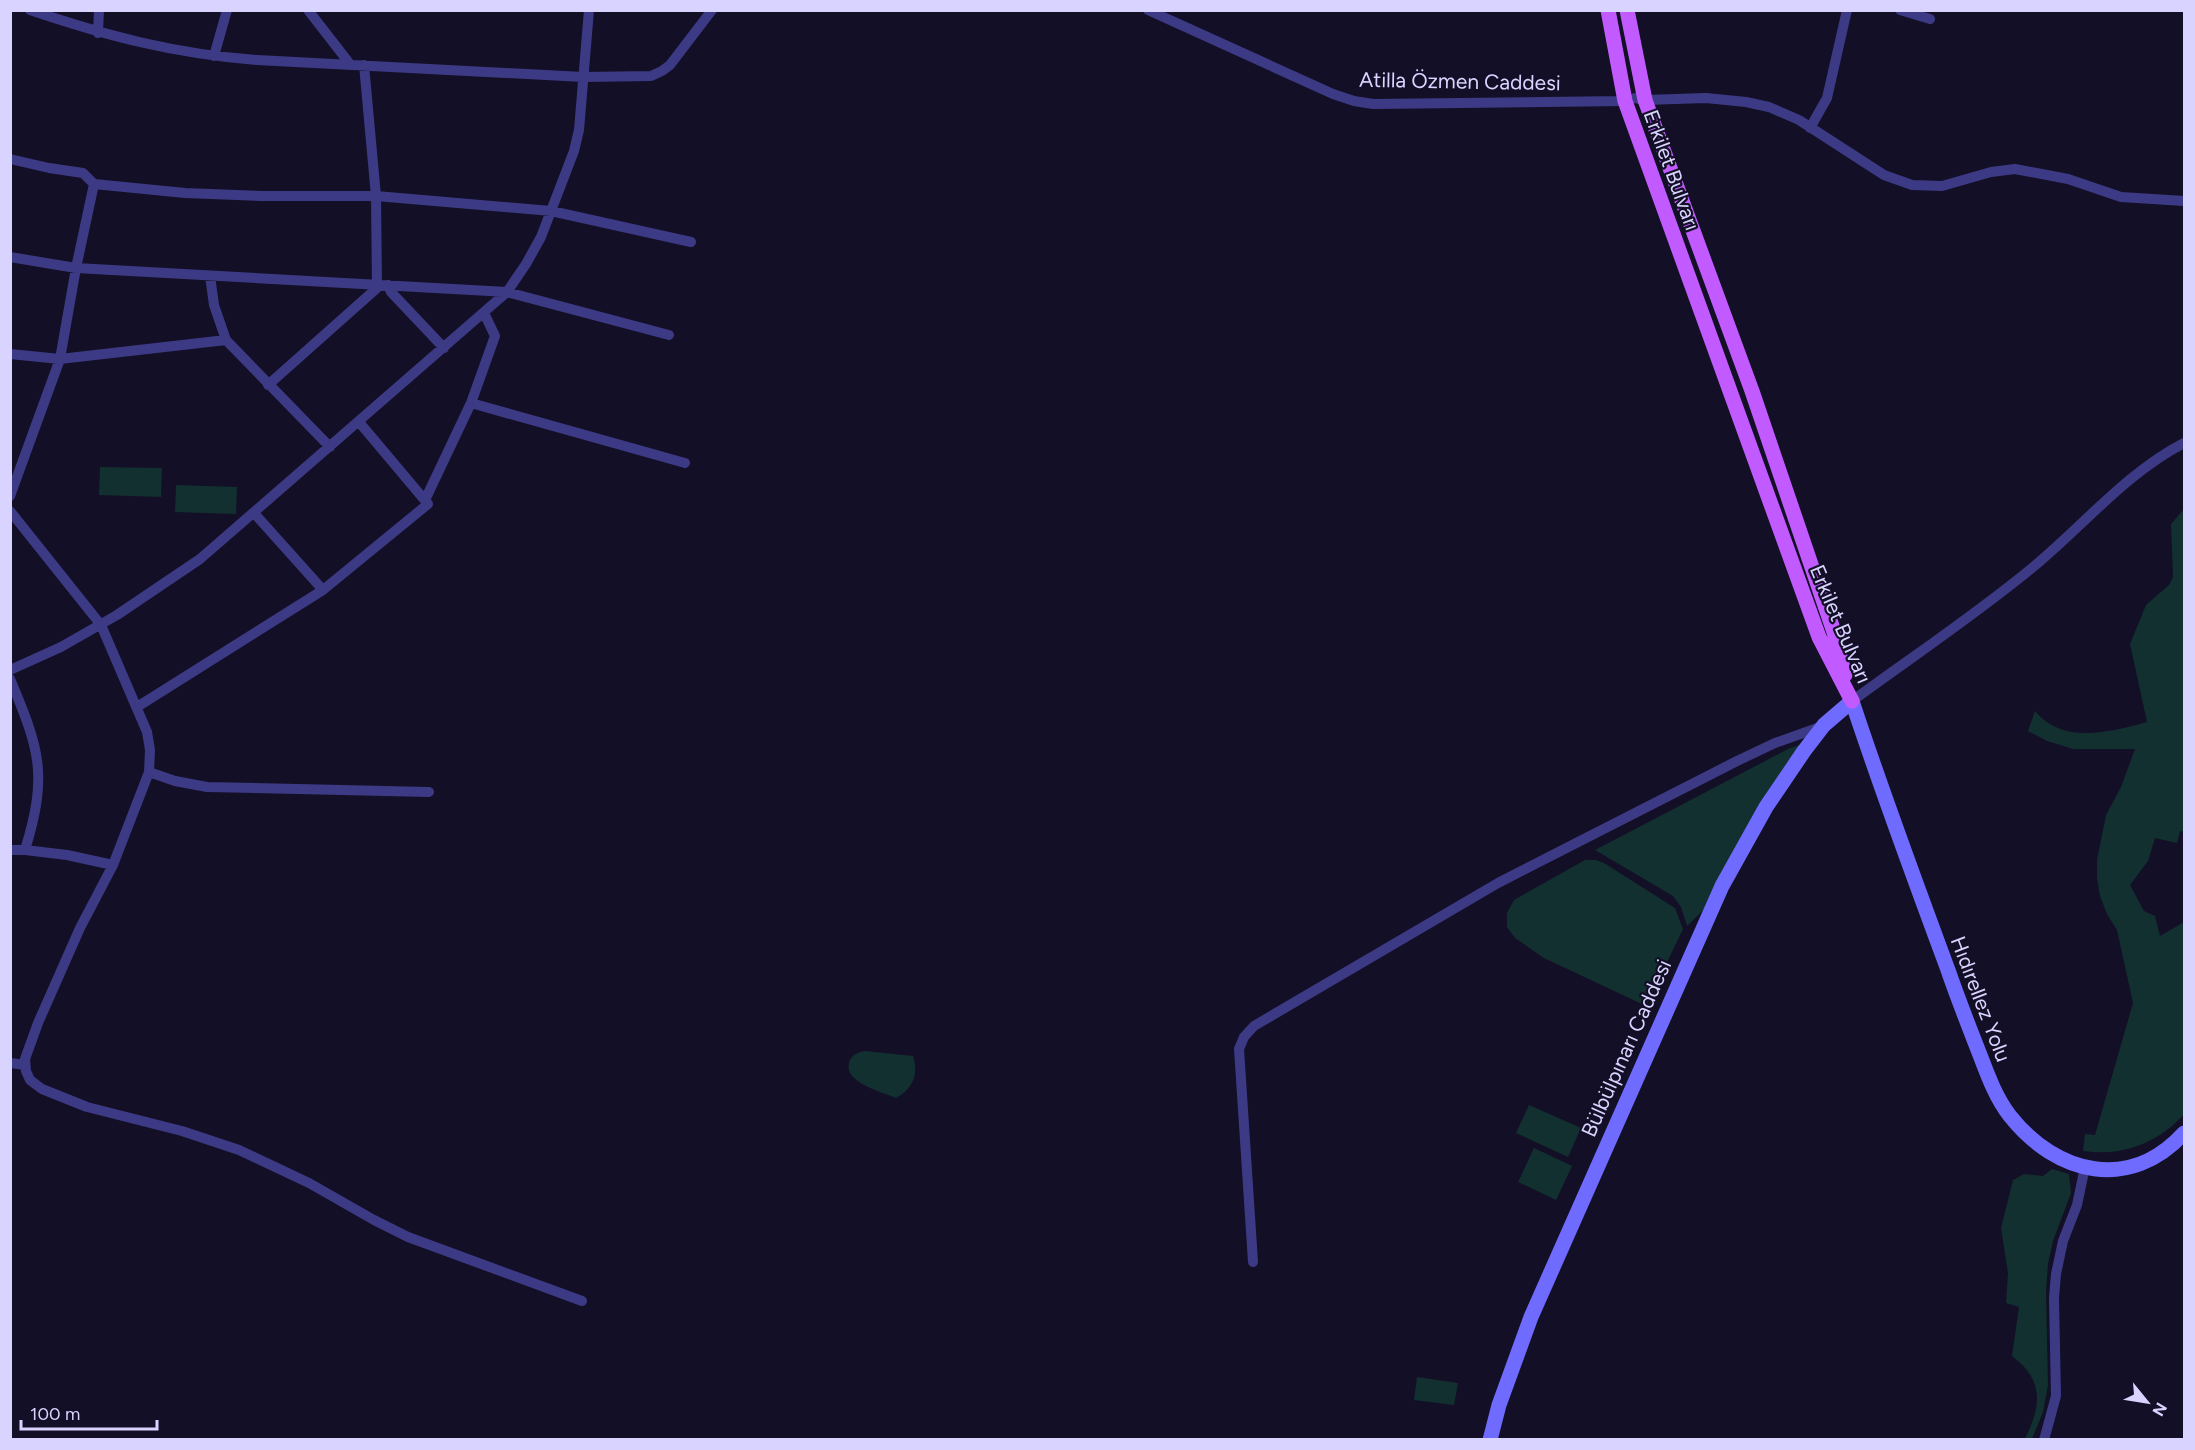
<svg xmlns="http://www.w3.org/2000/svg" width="2195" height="1450" font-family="Figtree,sans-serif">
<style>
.green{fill:#12302f}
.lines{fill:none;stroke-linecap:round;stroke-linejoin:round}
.street{stroke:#3d3a85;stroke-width:10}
.secondary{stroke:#6f6bff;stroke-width:15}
.primary{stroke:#c25bff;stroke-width:15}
.labels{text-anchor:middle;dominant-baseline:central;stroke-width:4.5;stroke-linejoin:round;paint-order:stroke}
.street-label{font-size:21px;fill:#d9d4ff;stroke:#130f26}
</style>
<rect width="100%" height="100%" fill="#130f26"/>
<path class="green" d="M 100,467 L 162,468 L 161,497 L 99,495 Z
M 176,485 L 237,487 L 236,514 L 175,512 Z
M 2184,509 L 2184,832 L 2180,831 L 2177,843 L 2155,838 L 2148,861 L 2130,885 L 2144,911 L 2155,916 L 2160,936 L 2184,922 L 2184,1114 C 2159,1143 2121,1157 2083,1151 L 2085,1134 L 2095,1135 L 2133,1003 L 2117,930 L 2107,914 L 2100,896 L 2097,878 L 2097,860 L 2106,815 L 2121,787 L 2135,749 L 2073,749 L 2047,741 L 2028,731 L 2035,711 C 2063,745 2110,732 2147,722 L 2130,644 L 2146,605 L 2169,585 L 2173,577 L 2171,524 Z
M 1813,741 L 1716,898 L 1687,926 L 1681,907 L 1673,896 L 1595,850 L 1790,748 Z
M 1585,860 L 1596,860 L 1604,863 L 1675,908 L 1683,929 L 1646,1006 L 1544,958 L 1515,938 L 1507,927 L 1507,913 L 1514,900 Z
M 865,1051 L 913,1056 C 919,1074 913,1089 896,1098 C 882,1092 840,1082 850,1060 C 853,1054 859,1052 865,1051 Z
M 1529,1105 L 1581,1128 L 1568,1157 L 1516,1133 Z
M 1534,1148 L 1572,1166 L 1556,1200 L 1518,1182 Z
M 2052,1169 L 2069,1174 L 2071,1193 L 2053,1241 L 2048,1264 L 2046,1292 L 2048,1385 L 2043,1412 L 2032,1439 L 2025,1439 C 2041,1406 2045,1381 2012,1356 L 2019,1307 L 2006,1303 L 2008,1273 L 2001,1228 L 2013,1180 L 2024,1174 L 2043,1176 Z
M 1417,1377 L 1458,1383 L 1454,1405 L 1414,1400 Z"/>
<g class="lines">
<path class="street" d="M 30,10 C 107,36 175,54 257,60 L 583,77 L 651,76 L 662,71 L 670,65 L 712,10
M 308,10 L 350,64
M 1148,10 L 1333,94 L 1354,101 L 1373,104 L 1625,101 L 1635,98 L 1645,100 L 1706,98 L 1746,102 L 1769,107 L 1799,120 L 1884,175 L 1912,185 L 1942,186 L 1991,172 L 2015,169 L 2068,179 L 2121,197 L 2184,201
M 1900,10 L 1930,19
M 98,33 L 99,10
M 214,56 L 227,10
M 1810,128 L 1827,98 L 1847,10
M 10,159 L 49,168 L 83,173 L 94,184 L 185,193 L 261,196 L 376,196 L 551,211 L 691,242
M 10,257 L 76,268 L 507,292 L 669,335
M 210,276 L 214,305 L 226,340 L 330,447
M 388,285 L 391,292 L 444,348
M 10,354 L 60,359 L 226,340
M 268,385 L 377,288 L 376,196 L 364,65
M 471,403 L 685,463
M 10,496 L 60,359 L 76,268 L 94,184
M 425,500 L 471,403 L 495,336 L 484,313
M 10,511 L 101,625 L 147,732 L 150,750 L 149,772 L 113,865 L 80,928 L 38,1023 L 25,1059 L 26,1071 L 30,1080 L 42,1089 L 87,1107 L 182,1131 L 239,1150 L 309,1183 L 374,1220 L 408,1237 L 582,1301
M 254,513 L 323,590 L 428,504 L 359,422
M 10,670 L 61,647 L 117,615 L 200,559 L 507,292 L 526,264 L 541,237 L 574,151 L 579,130 L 589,10
M 10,679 C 40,750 48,775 25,850 L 10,850
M 1852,701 C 1912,657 1975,615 2032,568 C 2083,526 2126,473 2184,443
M 137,707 L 323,590
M 149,772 L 175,781 L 207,787 L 429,792
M 25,850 L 67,855 L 113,865
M 10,1063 L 25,1065
M 1253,1262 L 1239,1049 L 1244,1037 L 1254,1026 L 1498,883 L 1737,761 L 1775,743 L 1823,726
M 2044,1440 L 2056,1396 L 2054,1298 L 2056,1274 L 2063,1241 L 2077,1205 L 2085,1167"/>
<path class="secondary" d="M 1490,1440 L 1499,1405 L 1531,1317 L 1722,886 L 1766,807 L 1804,751 L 1824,725 L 1852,701 C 1882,792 1915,881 1948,970 C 1958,999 1969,1027 1980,1055 C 1988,1076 1996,1098 2010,1116 C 2057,1175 2130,1192 2184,1133"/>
<path class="primary" d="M 1608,10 L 1625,101 L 1819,637 L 1852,701
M 1627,10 L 1645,100 L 1752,391 L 1834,632 L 1845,675"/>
</g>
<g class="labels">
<g class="street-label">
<text transform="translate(1460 81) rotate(1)">Atilla Özmen Caddesi</text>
<text transform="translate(1672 170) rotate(70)">Erkilet Bulvarı</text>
<text transform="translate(1841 624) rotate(67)">Erkilet Bulvarı</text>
<text transform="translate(1981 999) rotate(69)">Hıdırellez Yolu</text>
<text transform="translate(1626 1048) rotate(-66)">Bülbülpınarı Caddesi</text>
</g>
</g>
<rect width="2195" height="1450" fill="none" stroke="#d9d4ff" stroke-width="24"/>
<g transform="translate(2147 1402) rotate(120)" stroke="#130f26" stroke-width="4.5" paint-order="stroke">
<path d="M0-4.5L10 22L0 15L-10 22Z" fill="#d9d4ff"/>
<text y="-9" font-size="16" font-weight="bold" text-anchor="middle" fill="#d9d4ff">N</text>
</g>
<path d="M21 1420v9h136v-9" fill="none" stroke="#d9d4ff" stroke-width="3"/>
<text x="30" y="1420" font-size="18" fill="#d9d4ff" stroke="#130f26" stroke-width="4.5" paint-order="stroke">100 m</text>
</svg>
